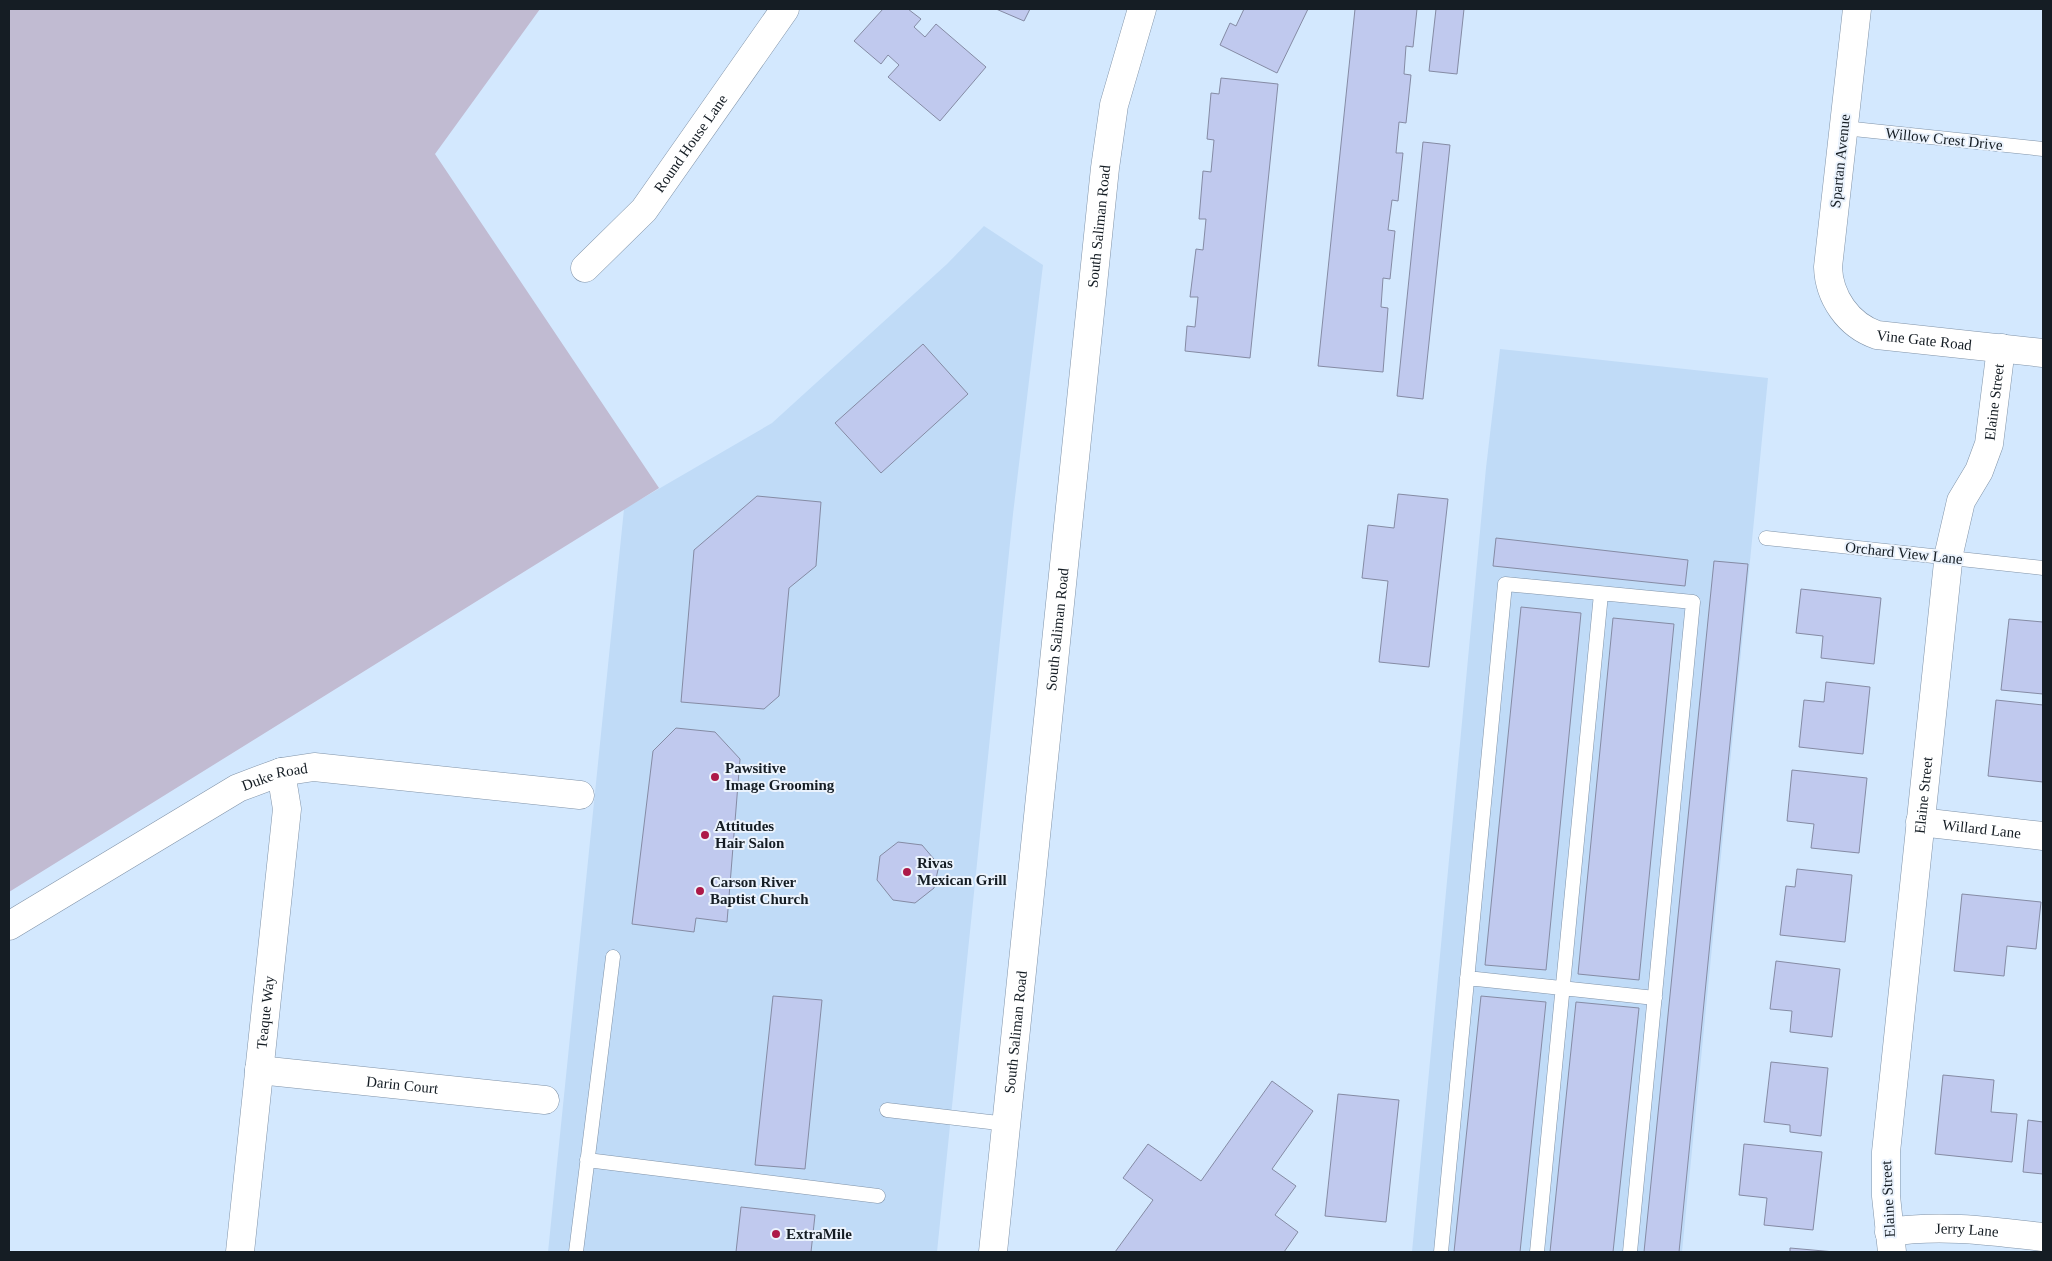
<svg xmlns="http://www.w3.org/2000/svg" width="2052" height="1261" font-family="Georgia,serif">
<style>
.built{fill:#c0dbf7}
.green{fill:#c1bbd2}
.building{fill:#c0c9ee;stroke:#858ba4}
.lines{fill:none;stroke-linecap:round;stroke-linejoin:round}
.service-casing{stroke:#8093a8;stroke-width:15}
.minor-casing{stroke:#8093a8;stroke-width:29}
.secondary-casing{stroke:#8093a8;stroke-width:29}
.service{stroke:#fff;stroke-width:14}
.minor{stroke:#fff;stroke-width:28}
.secondary{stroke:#fff;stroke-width:28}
.poi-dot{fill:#ad1948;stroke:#ebf3fd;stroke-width:2}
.labels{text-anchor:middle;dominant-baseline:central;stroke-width:4;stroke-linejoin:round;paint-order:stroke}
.street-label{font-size:15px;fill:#151d24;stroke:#ebf3fd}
.poi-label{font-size:15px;font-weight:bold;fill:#151d24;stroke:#ebf3fd;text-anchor:start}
</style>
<rect width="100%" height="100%" fill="#d3e8fe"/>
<path class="built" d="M 984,226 L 1043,265 L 1013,514 L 937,1252 L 548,1252 L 624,509 L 772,423 L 947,264 Z
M 1500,349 L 1768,378 L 1682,1252 L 1412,1252 L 1486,468 Z"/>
<path class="green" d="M 9,9 L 540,9 L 435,154 L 659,488 L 9,892 Z"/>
<path class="building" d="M 883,9 L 908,9 L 921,19 L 914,27 L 925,37 L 936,24 L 986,67 L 940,121 L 888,77 L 899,65 L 888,55 L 881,64 L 854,41 Z
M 996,9 L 1030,9 L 1024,21 Z
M 1244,9 L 1308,9 L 1277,73 L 1220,45 L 1230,23 L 1236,26 Z
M 1355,9 L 1417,9 L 1413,47 L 1406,46 L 1404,74 L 1411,75 L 1406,123 L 1399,122 L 1396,153 L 1403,153 L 1398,201 L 1392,200 L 1388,230 L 1395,231 L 1390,279 L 1383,278 L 1381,307 L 1388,308 L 1383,372 L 1318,366 Z
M 1436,9 L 1464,9 L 1457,74 L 1429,71 Z
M 1221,78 L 1278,84 L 1250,358 L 1185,351 L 1187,326 L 1195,327 L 1198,297 L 1190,297 L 1196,249 L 1203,250 L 1206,219 L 1199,219 L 1203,171 L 1211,172 L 1214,140 L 1207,139 L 1211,93 L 1219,94 Z
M 1423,142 L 1450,145 L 1423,399 L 1397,396 Z
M 923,344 L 968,394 L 881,473 L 835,423 Z
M 1398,494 L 1448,499 L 1429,667 L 1379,662 L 1388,581 L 1362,578 L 1368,525 L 1394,528 Z
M 757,496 L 821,502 L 816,566 L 789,588 L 779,696 L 764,709 L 681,702 L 694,550 Z
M 1496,538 L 1688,560 L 1685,586 L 1493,566 Z
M 1714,561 L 1748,564 L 1679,1252 L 1644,1252 Z
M 1801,589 L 1881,598 L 1874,664 L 1821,658 L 1823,636 L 1796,633 Z
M 1521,607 L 1581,613 L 1546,970 L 1485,965 Z
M 1613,618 L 1674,624 L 1639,980 L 1578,974 Z
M 2009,619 L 2043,622 L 2043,694 L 2001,690 Z
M 1826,682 L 1870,687 L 1863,754 L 1799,747 L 1804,700 L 1824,702 Z
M 1996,700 L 2043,705 L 2043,782 L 1988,776 Z
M 676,728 L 715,732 L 740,759 L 727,922 L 696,918 L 694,932 L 632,924 L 653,751 Z
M 1792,770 L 1867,778 L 1859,853 L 1811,848 L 1814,824 L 1787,821 Z
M 898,842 L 922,845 L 939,865 L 934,888 L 915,903 L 893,900 L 877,880 L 880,856 Z
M 1797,869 L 1852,875 L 1845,942 L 1780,935 L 1786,886 L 1795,887 Z
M 1962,894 L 2041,902 L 2036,949 L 2007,946 L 2004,976 L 1954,971 Z
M 1776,961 L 1840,969 L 1832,1037 L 1790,1032 L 1792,1011 L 1770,1009 Z
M 773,996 L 822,1000 L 805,1169 L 755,1165 Z
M 1481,996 L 1546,1002 L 1520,1252 L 1454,1252 Z
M 1576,1002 L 1639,1008 L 1613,1252 L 1550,1252 Z
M 1771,1062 L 1828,1068 L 1821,1136 L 1790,1132 L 1790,1125 L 1764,1122 Z
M 1943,1075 L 1994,1080 L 1991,1112 L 2017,1114 L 2012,1162 L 1935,1154 Z
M 1272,1081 L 1313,1111 L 1272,1169 L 1296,1186 L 1275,1215 L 1298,1232 L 1284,1252 L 1115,1252 L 1153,1200 L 1123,1178 L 1148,1144 L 1201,1181 Z
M 1338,1094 L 1399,1100 L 1386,1222 L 1325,1216 Z
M 2028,1120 L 2043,1122 L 2043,1174 L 2023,1172 Z
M 1744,1144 L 1822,1152 L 1813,1230 L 1764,1225 L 1767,1198 L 1739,1195 Z
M 741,1207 L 815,1215 L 811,1252 L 736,1252 Z
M 1790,1248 L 1835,1252 L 1790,1252 Z"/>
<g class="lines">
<defs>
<path id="service" d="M 1844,128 L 2043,149
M 1766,538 L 2043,568
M 1467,978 L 1655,998
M 887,1110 L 1007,1124
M 587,1160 L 878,1196
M 576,1252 L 613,957
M 1441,1252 L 1505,584 L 1693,602 L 1630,1252
M 1537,1252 L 1601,594"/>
<g id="minor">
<path id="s1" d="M 1857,9 L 1828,267 C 1829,297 1848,325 1877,335 L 2043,353"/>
<path id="s2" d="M 585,268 L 644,210 L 785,9"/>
<path id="s3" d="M 1920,822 L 2043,836"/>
<path id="s4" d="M 9,926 L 238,788 L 281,772 L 314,767 L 580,795"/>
<path id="s5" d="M 259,1070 L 545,1100"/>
<path id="s6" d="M 1889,1232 C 1941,1224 1991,1231 2043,1237"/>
<path id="s7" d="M 240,1252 L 287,809 L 281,772"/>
<path id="s8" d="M 1892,1252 L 1886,1196 L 1886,1152 L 1949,553 L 1961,501 L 1979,471 L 1989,444 L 2001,348"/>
</g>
<g id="secondary">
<path id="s9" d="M 993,1252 L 1105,168 L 1114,105 L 1142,9"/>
</g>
</defs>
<use href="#service" class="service-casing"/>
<use href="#minor" class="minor-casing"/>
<use href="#secondary" class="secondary-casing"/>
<use href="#service" class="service"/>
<use href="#minor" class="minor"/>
<use href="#secondary" class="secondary"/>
</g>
<g class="poi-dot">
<circle cx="715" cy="777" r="5"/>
<circle cx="705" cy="835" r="5"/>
<circle cx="907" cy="872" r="5"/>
<circle cx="700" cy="891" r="5"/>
<circle cx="776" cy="1234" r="5"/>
</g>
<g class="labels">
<g class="street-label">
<text transform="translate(1944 139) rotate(6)">Willow Crest Drive</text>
<text stroke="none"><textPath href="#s2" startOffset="164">Round House Lane</textPath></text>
<text transform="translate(1840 161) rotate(-84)">Spartan Avenue</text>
<text stroke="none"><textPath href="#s9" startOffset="1031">South Saliman Road</textPath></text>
<text stroke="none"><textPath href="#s1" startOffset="396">Vine Gate Road</textPath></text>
<text stroke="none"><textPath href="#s8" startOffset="862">Elaine Street</textPath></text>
<text transform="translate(1904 553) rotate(6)">Orchard View Lane</text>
<text stroke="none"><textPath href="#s9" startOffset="626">South Saliman Road</textPath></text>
<text stroke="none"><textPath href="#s4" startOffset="306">Duke Road</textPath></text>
<text stroke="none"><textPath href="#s8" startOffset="459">Elaine Street</textPath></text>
<text stroke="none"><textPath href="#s3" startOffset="62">Willard Lane</textPath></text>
<text stroke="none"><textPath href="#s7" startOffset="241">Teaque Way</textPath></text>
<text stroke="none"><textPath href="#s9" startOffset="221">South Saliman Road</textPath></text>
<text stroke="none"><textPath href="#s5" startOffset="144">Darin Court</textPath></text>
<text transform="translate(1888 1199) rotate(-93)">Elaine Street</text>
<text stroke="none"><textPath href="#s6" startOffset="78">Jerry Lane</textPath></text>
</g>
<g class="poi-label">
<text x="725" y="768">Pawsitive<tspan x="725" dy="17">Image Grooming</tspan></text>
<text x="715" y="826">Attitudes<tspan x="715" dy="17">Hair Salon</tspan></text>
<text x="917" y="863">Rivas<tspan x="917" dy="17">Mexican Grill</tspan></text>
<text x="710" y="882">Carson River<tspan x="710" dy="17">Baptist Church</tspan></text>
<text x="786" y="1234">ExtraMile</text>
</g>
</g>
<rect width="2052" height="1261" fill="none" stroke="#151d24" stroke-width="20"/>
</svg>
